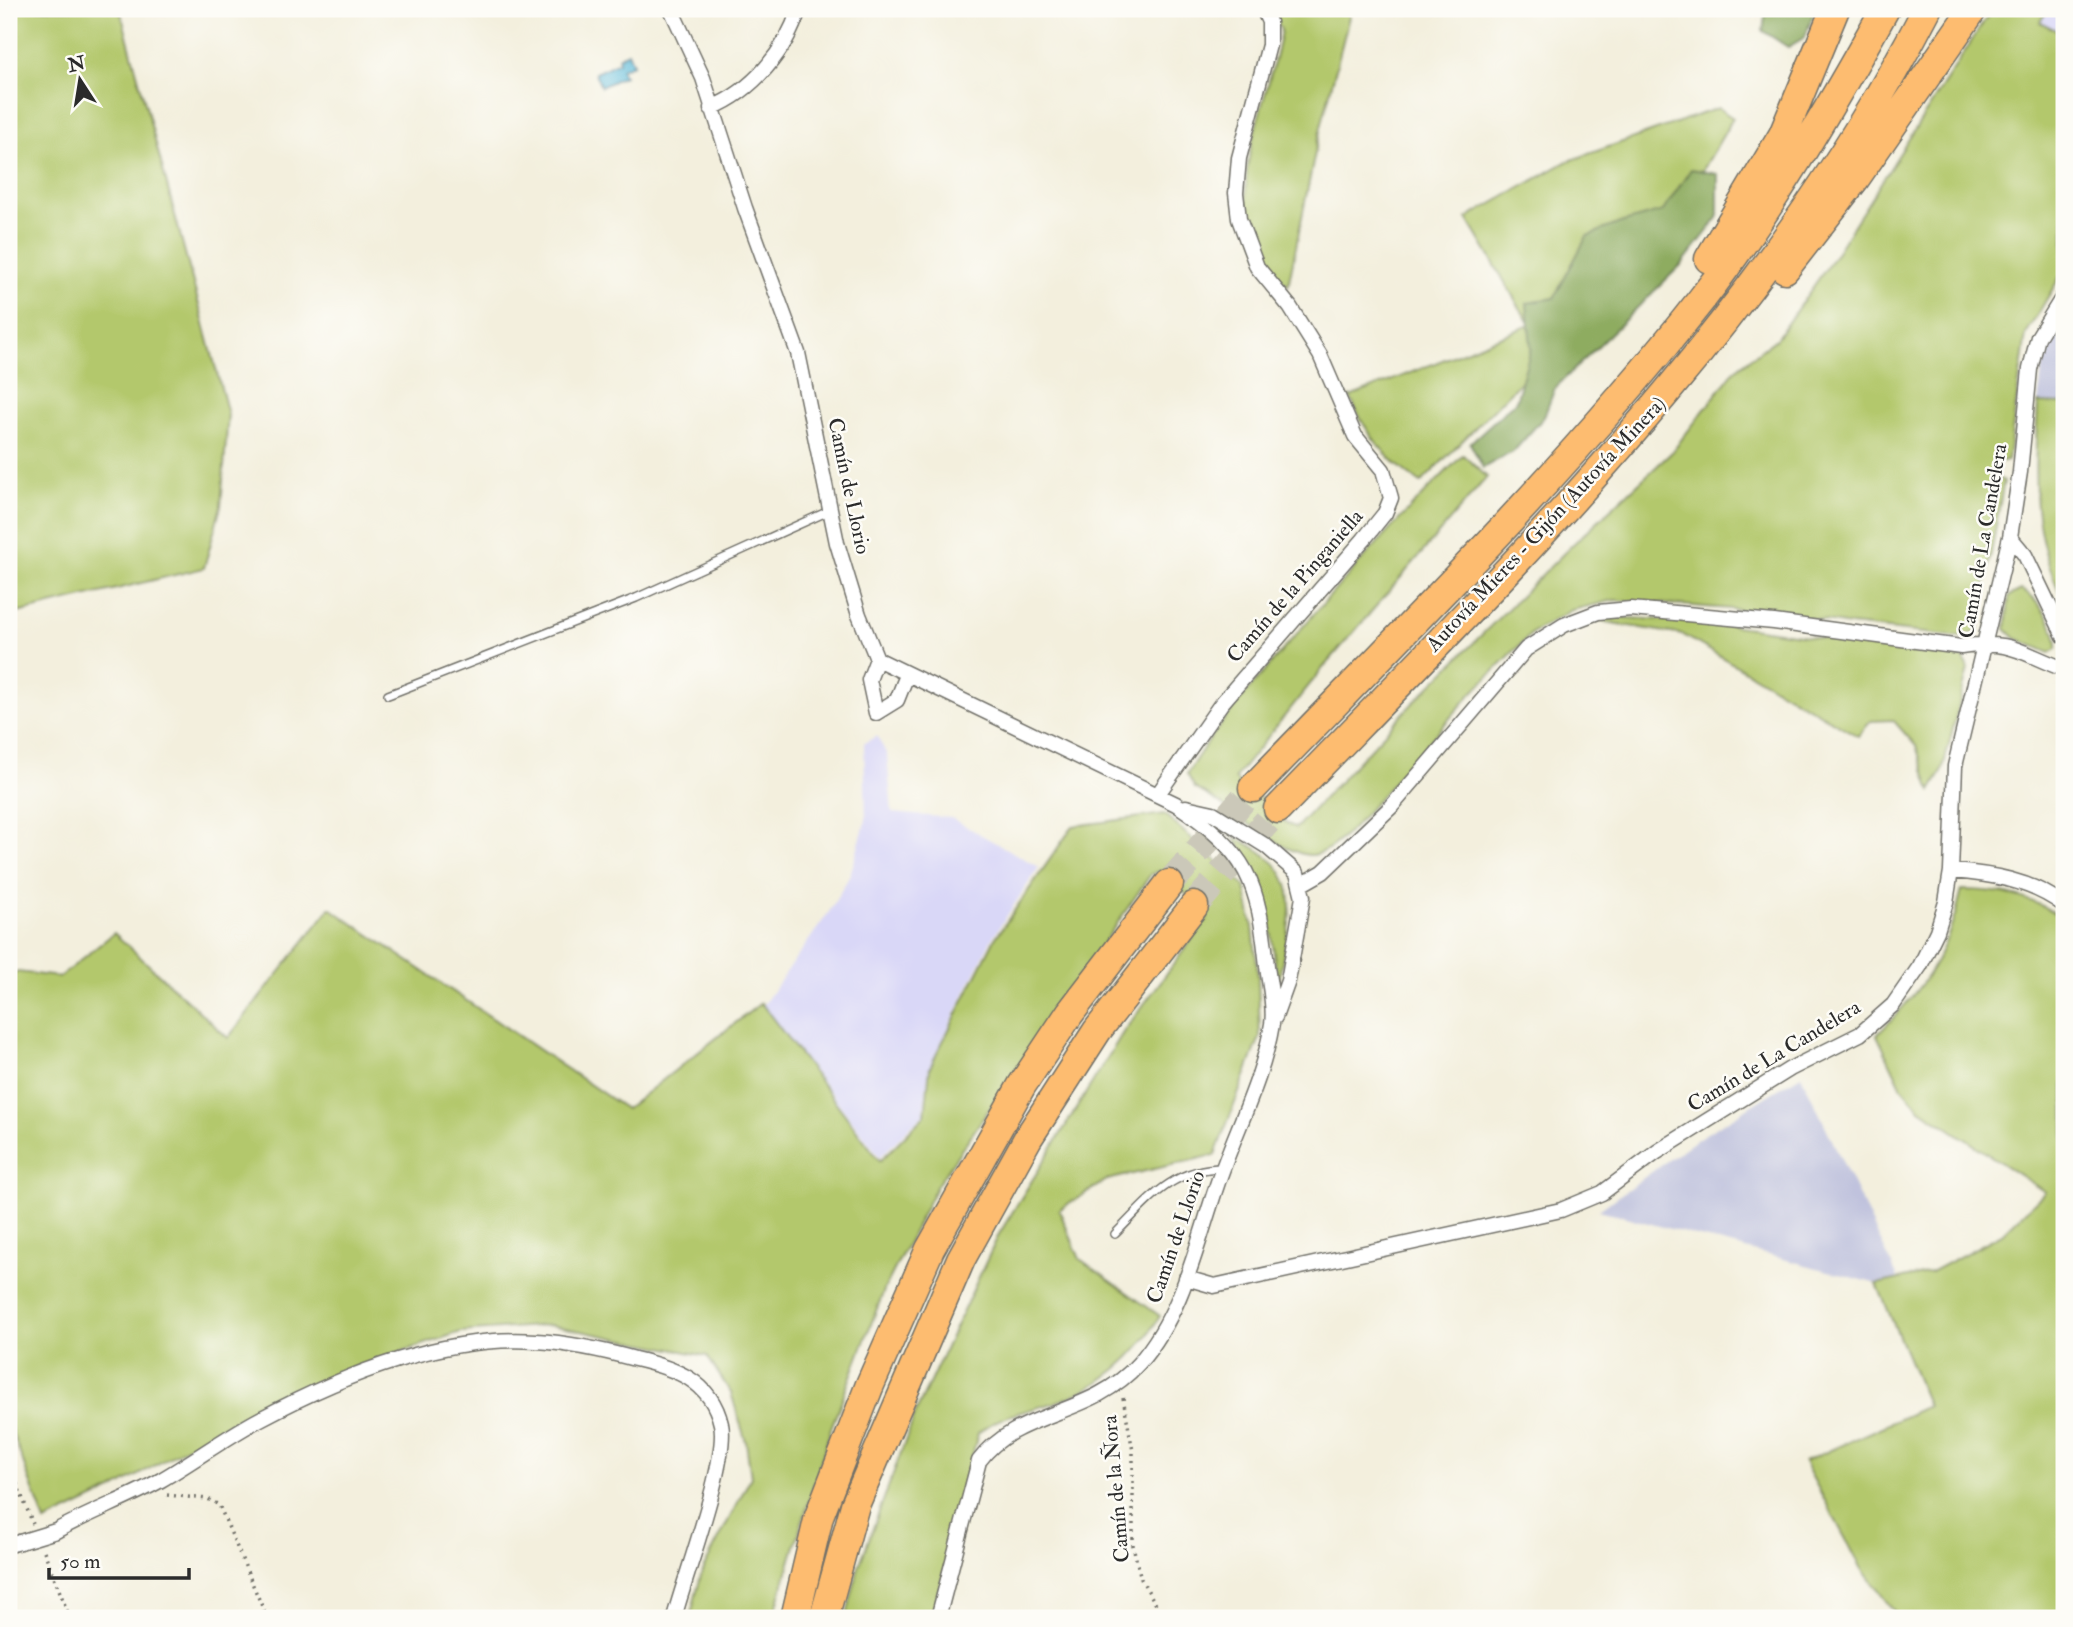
<svg xmlns="http://www.w3.org/2000/svg" width="2073" height="1627" font-family="'IM FELL Double Pica',serif">
<style>
.built{fill:#d9d7f7}
.industrial{fill:#c0c2dd}
.green{fill:#b3c86c;stroke:#6f7a4c;stroke-width:2}
.forest{fill:#8eac60;stroke:#5c6c46;stroke-width:2}
.water{fill:#5bbad9;stroke:#437282;stroke-width:2}
.lines{fill:none;stroke-linecap:round;stroke-linejoin:round}
.motorway-tunnel{stroke:#cbc8b9;stroke-width:28;stroke-dasharray:28 14;stroke-linecap:butt}
.service-casing{stroke:#717069;stroke-width:10}
.minor-casing{stroke:#717069;stroke-width:17}
.motorway-casing{stroke:#717069;stroke-width:31}
.path{stroke:#717069;stroke-width:3.5;stroke-dasharray:2 5;stroke-linecap:butt}
.service{stroke:#fff;stroke-width:7}
.minor{stroke:#fff;stroke-width:14}
.motorway{stroke:#fdbc70;stroke-width:28}
.minor-bridge-casing{stroke:#717069;stroke-width:17;stroke-linecap:butt}
.minor-bridge{stroke:#fff;stroke-width:14}
.labels{text-anchor:middle;dominant-baseline:central;stroke-width:5;stroke-linejoin:round;paint-order:stroke}
.street-label{font-size:21px;fill:#2b2b2b;stroke:#fdfcf7}
</style>
<rect width="100%" height="100%" fill="#fdfcf7"/>
<filter id="ink" filterUnits="userSpaceOnUse"><feTurbulence type="fractalNoise" baseFrequency=".0143" numOctaves="2"/><feDisplacementMap in="SourceGraphic" scale="14" xChannelSelector="R" yChannelSelector="G"/><feConvolveMatrix kernelMatrix="1 2 1 2 8 2 1 2 1" color-interpolation-filters="sRGB"/></filter>
<filter id="wash" filterUnits="userSpaceOnUse"><feTurbulence type="fractalNoise" baseFrequency=".00686" numOctaves="4" result="noise"/><feDisplacementMap in="SourceGraphic" scale="28" xChannelSelector="R" yChannelSelector="G"/><feGaussianBlur stdDeviation="1.57" result="paint"/><feColorMatrix in="noise" values="0 0 0 0 0 0 0 0 0 0 0 0 0 0 0 0 0 1.4 0 .05"/><feComposite in="paint" operator="in"/></filter>
<g filter="url(#wash)">
<rect width="100%" height="100%" fill="#f3efdd"/>
<path class="built" d="M 2048,9 L 2064,9 L 2064,34 L 2040,22 Z
M 877,736 L 887,755 L 892,813 L 951,818 L 1039,867 L 991,940 L 929,1067 L 923,1114 L 880,1157 L 763,1005 L 829,912 L 850,875 L 866,820 L 864,743 Z"/>
<path class="industrial" d="M 2064,314 L 2064,404 L 2038,403 L 2046,341 Z
M 1801,1075 L 1899,1280 L 1877,1284 L 1599,1210 L 1699,1138 Z"/>
<path class="green" d="M 9,9 L 120,9 L 228,414 L 221,506 L 204,568 L 9,615 Z
M 1269,9 L 1351,9 L 1317,143 L 1288,286 C 1206,207 1266,121 1281,30 Z
M 1992,9 L 2048,9 L 2040,22 L 2064,34 L 2064,270 L 2026,334 L 2008,460 L 1996,462 L 1994,477 L 2004,481 L 1977,632 L 1961,637 L 1850,625 L 1770,612 L 1615,600 L 1572,610 L 1533,632 L 1472,693 L 1353,828 C 1342,838 1327,854 1312,855 C 1284,857 1224,802 1195,788 L 1187,774 C 1212,730 1249,690 1282,651 C 1340,583 1399,517 1463,455 L 1487,477 L 1323,668 L 1235,778 L 1245,791 L 1264,799 L 1269,813 L 1296,828 L 1411,705 L 1571,546 L 1671,453 L 1735,370 L 1776,339 L 1827,267 Z
M 1718,108 L 1733,118 L 1680,210 L 1601,300 L 1421,483 C 1387,461 1366,434 1350,397 L 1530,325 L 1467,218 L 1566,162 Z
M 2038,403 L 2064,404 L 2064,601 C 2030,533 2034,477 2038,403 Z
M 2021,590 C 2038,598 2059,629 2057,649 L 2050,653 L 2015,638 L 2006,629 L 2009,596 Z
M 1606,617 L 1708,622 L 1964,658 L 1968,669 L 1942,772 L 1931,791 L 1916,746 L 1893,720 L 1871,721 L 1858,736 L 1683,635 L 1593,620 Z
M 1164,814 L 1245,886 L 1253,927 L 1258,976 L 1260,1037 L 1215,1155 L 1107,1180 L 1059,1210 L 1080,1259 L 1160,1316 C 1135,1360 1100,1388 1053,1403 C 1025,1412 1001,1414 978,1433 L 932,1618 L 846,1618 L 859,1566 L 916,1412 L 999,1234 L 1124,1031 L 1207,919 L 1205,910 L 1159,871 L 1151,874 L 937,1185 L 885,1288 L 831,1428 L 773,1618 L 690,1618 L 702,1571 L 751,1477 L 746,1442 L 731,1393 L 707,1356 L 550,1325 L 461,1332 L 349,1369 L 220,1428 L 112,1490 L 45,1522 L 9,1424 L 9,971 L 60,977 L 114,933 L 228,1038 L 330,908 L 626,1109 L 761,1003 L 880,1161 L 925,1115 L 930,1067 L 994,940 L 1073,826 Z
M 1233,837 C 1314,870 1288,917 1278,986 C 1268,920 1276,893 1233,837 Z
M 1962,890 C 1999,890 2034,896 2064,920 L 2064,1618 L 1895,1618 L 1896,1614 L 1862,1569 L 1804,1462 L 1928,1406 L 1877,1284 L 1931,1272 L 2002,1234 L 2045,1192 L 1920,1109 L 1902,1088 L 1877,1035 C 1925,986 1946,957 1962,890 Z"/>
<path class="forest" d="M 1766,9 L 1815,9 L 1805,37 L 1788,47 L 1763,31 Z
M 1691,169 L 1718,174 L 1718,218 L 1681,265 L 1555,388 L 1544,417 L 1514,451 L 1483,468 L 1470,443 L 1516,401 L 1531,348 L 1527,303 L 1554,298 L 1587,236 L 1620,223 L 1663,211 Z"/>
<path class="water" d="M 628,52 L 633,64 L 621,69 L 624,76 L 601,87 L 595,73 L 619,62 L 618,57 Z"/>
</g>
<g filter="url(#ink)">
<g class="lines">
<path class="motorway-tunnel" d="M 1169,884 L 1253,788
M 1194,906 L 1278,809"/>
<defs>
<path id="service" d="M 388,695 L 636,598 L 831,510
M 1115,1234 C 1148,1201 1172,1168 1223,1168"/>
<path id="minor" d="M 671,9 L 703,78 L 745,208 L 798,353 L 837,543 L 859,615 L 877,659 L 1176,804 C 1249,853 1258,881 1267,966 C 1269,984 1275,1007 1272,1024 C 1263,1080 1235,1131 1217,1185 C 1196,1246 1183,1313 1139,1363 C 1091,1418 1017,1409 979,1461 L 938,1618
M 711,108 C 753,91 786,51 799,9
M 2010,537 L 2025,555 L 2064,636
M 877,659 L 869,680 L 876,713 L 897,700 L 907,675
M 1158,794 L 1221,704 L 1364,539 L 1385,513 L 1391,498 L 1383,470 L 1355,436 L 1320,355 L 1290,307 L 1257,267 L 1239,219 L 1236,193 L 1239,158 L 1269,45 L 1269,22 L 1263,9
M 1186,807 L 1213,813 L 1266,846 L 1297,873 L 1303,897 L 1288,981 L 1275,1017
M 1951,871 C 1991,874 2031,880 2064,905
M 1302,884 L 1323,872 L 1391,807 L 1526,649 L 1564,625 L 1598,612 L 1631,609 L 1774,622 L 1961,647 C 2012,639 2020,653 2064,669
M 1186,1278 L 1214,1286 L 1561,1210 L 1602,1193 L 1657,1152 L 1790,1069 L 1860,1034 L 1893,1005 L 1920,966 L 1937,931 L 1946,902 L 1951,871 L 1955,766 L 2010,537 L 2020,472 L 2030,369 L 2038,337 L 2064,295
M 56,1531 C 90,1512 127,1499 161,1480 C 194,1461 226,1437 260,1419 C 341,1376 443,1334 536,1341 C 570,1343 602,1350 635,1359 C 674,1368 711,1380 721,1424 C 729,1459 685,1576 674,1618
M 9,1545 L 20,1542"/>
<path id="motorway" d="M 1709,259 L 1783,135 L 1835,9
M 1785,269 L 1855,179 L 1973,9
M 1253,788 C 1406,629 1565,473 1701,300 C 1770,212 1831,106 1885,9
M 1278,809 C 1517,561 1768,319 1927,9
M 795,1618 L 819,1516 L 869,1387 L 930,1249 L 1022,1085 L 1070,1013 L 1169,884
M 824,1618 L 855,1505 L 961,1259 L 1028,1138 L 1097,1031 L 1194,906"/>
</defs>
<use href="#service" class="service-casing"/>
<use href="#minor" class="minor-casing"/>
<use href="#motorway" class="motorway-casing"/>
<path class="path" d="M 1123,1398 L 1133,1451 L 1133,1546 L 1141,1579 L 1164,1618
M 9,1464 L 33,1524
M 167,1495 L 208,1499 L 219,1505 L 267,1618
M 44,1551 L 70,1618"/>
<use href="#service" class="service"/>
<use href="#minor" class="minor"/>
<use href="#motorway" class="motorway"/>
<defs>
<path id="minor-bridge" d="M 20,1542 L 56,1531"/>
</defs>
<use href="#minor-bridge" class="minor-bridge-casing"/>
<use href="#minor-bridge" class="minor-bridge"/>
</g>
</g>
<g class="labels">
<g class="street-label">
<text transform="translate(849 486) rotate(78)">Camín de Llorio</text>
<text transform="translate(1546 524) rotate(-47)">Autovía Mieres - Gijón (Autovía Minera)</text>
<text transform="translate(1983 541) rotate(-80)">Camín de La Candelera</text>
<text transform="translate(1295 586) rotate(-49)">Camín de la Pinganiella</text>
<text transform="translate(1774 1056) rotate(-31)">Camín de La Candelera</text>
<text transform="translate(1176 1237) rotate(-71)">Camín de Llorio</text>
<text transform="translate(1116 1489) rotate(-95)">Camín de la Ñora</text>
</g>
</g>
<rect width="2073" height="1627" fill="none" stroke="#fdfcf7" stroke-width="35"/>
<g transform="translate(80 80) rotate(348)" stroke="#fdfcf7" stroke-width="5" paint-order="stroke">
<path d="M0-5L12 26L0 18L-12 26Z" fill="#2b2b2b"/>
<text y="-10" font-size="19" font-weight="bold" text-anchor="middle" fill="#2b2b2b">N</text>
</g>
<path d="M49 1568v10h140v-10" fill="none" stroke="#2b2b2b" stroke-width="3.5"/>
<text x="60" y="1568" font-size="21" fill="#2b2b2b" stroke="#fdfcf7" stroke-width="5" paint-order="stroke">50 m</text>
</svg>
